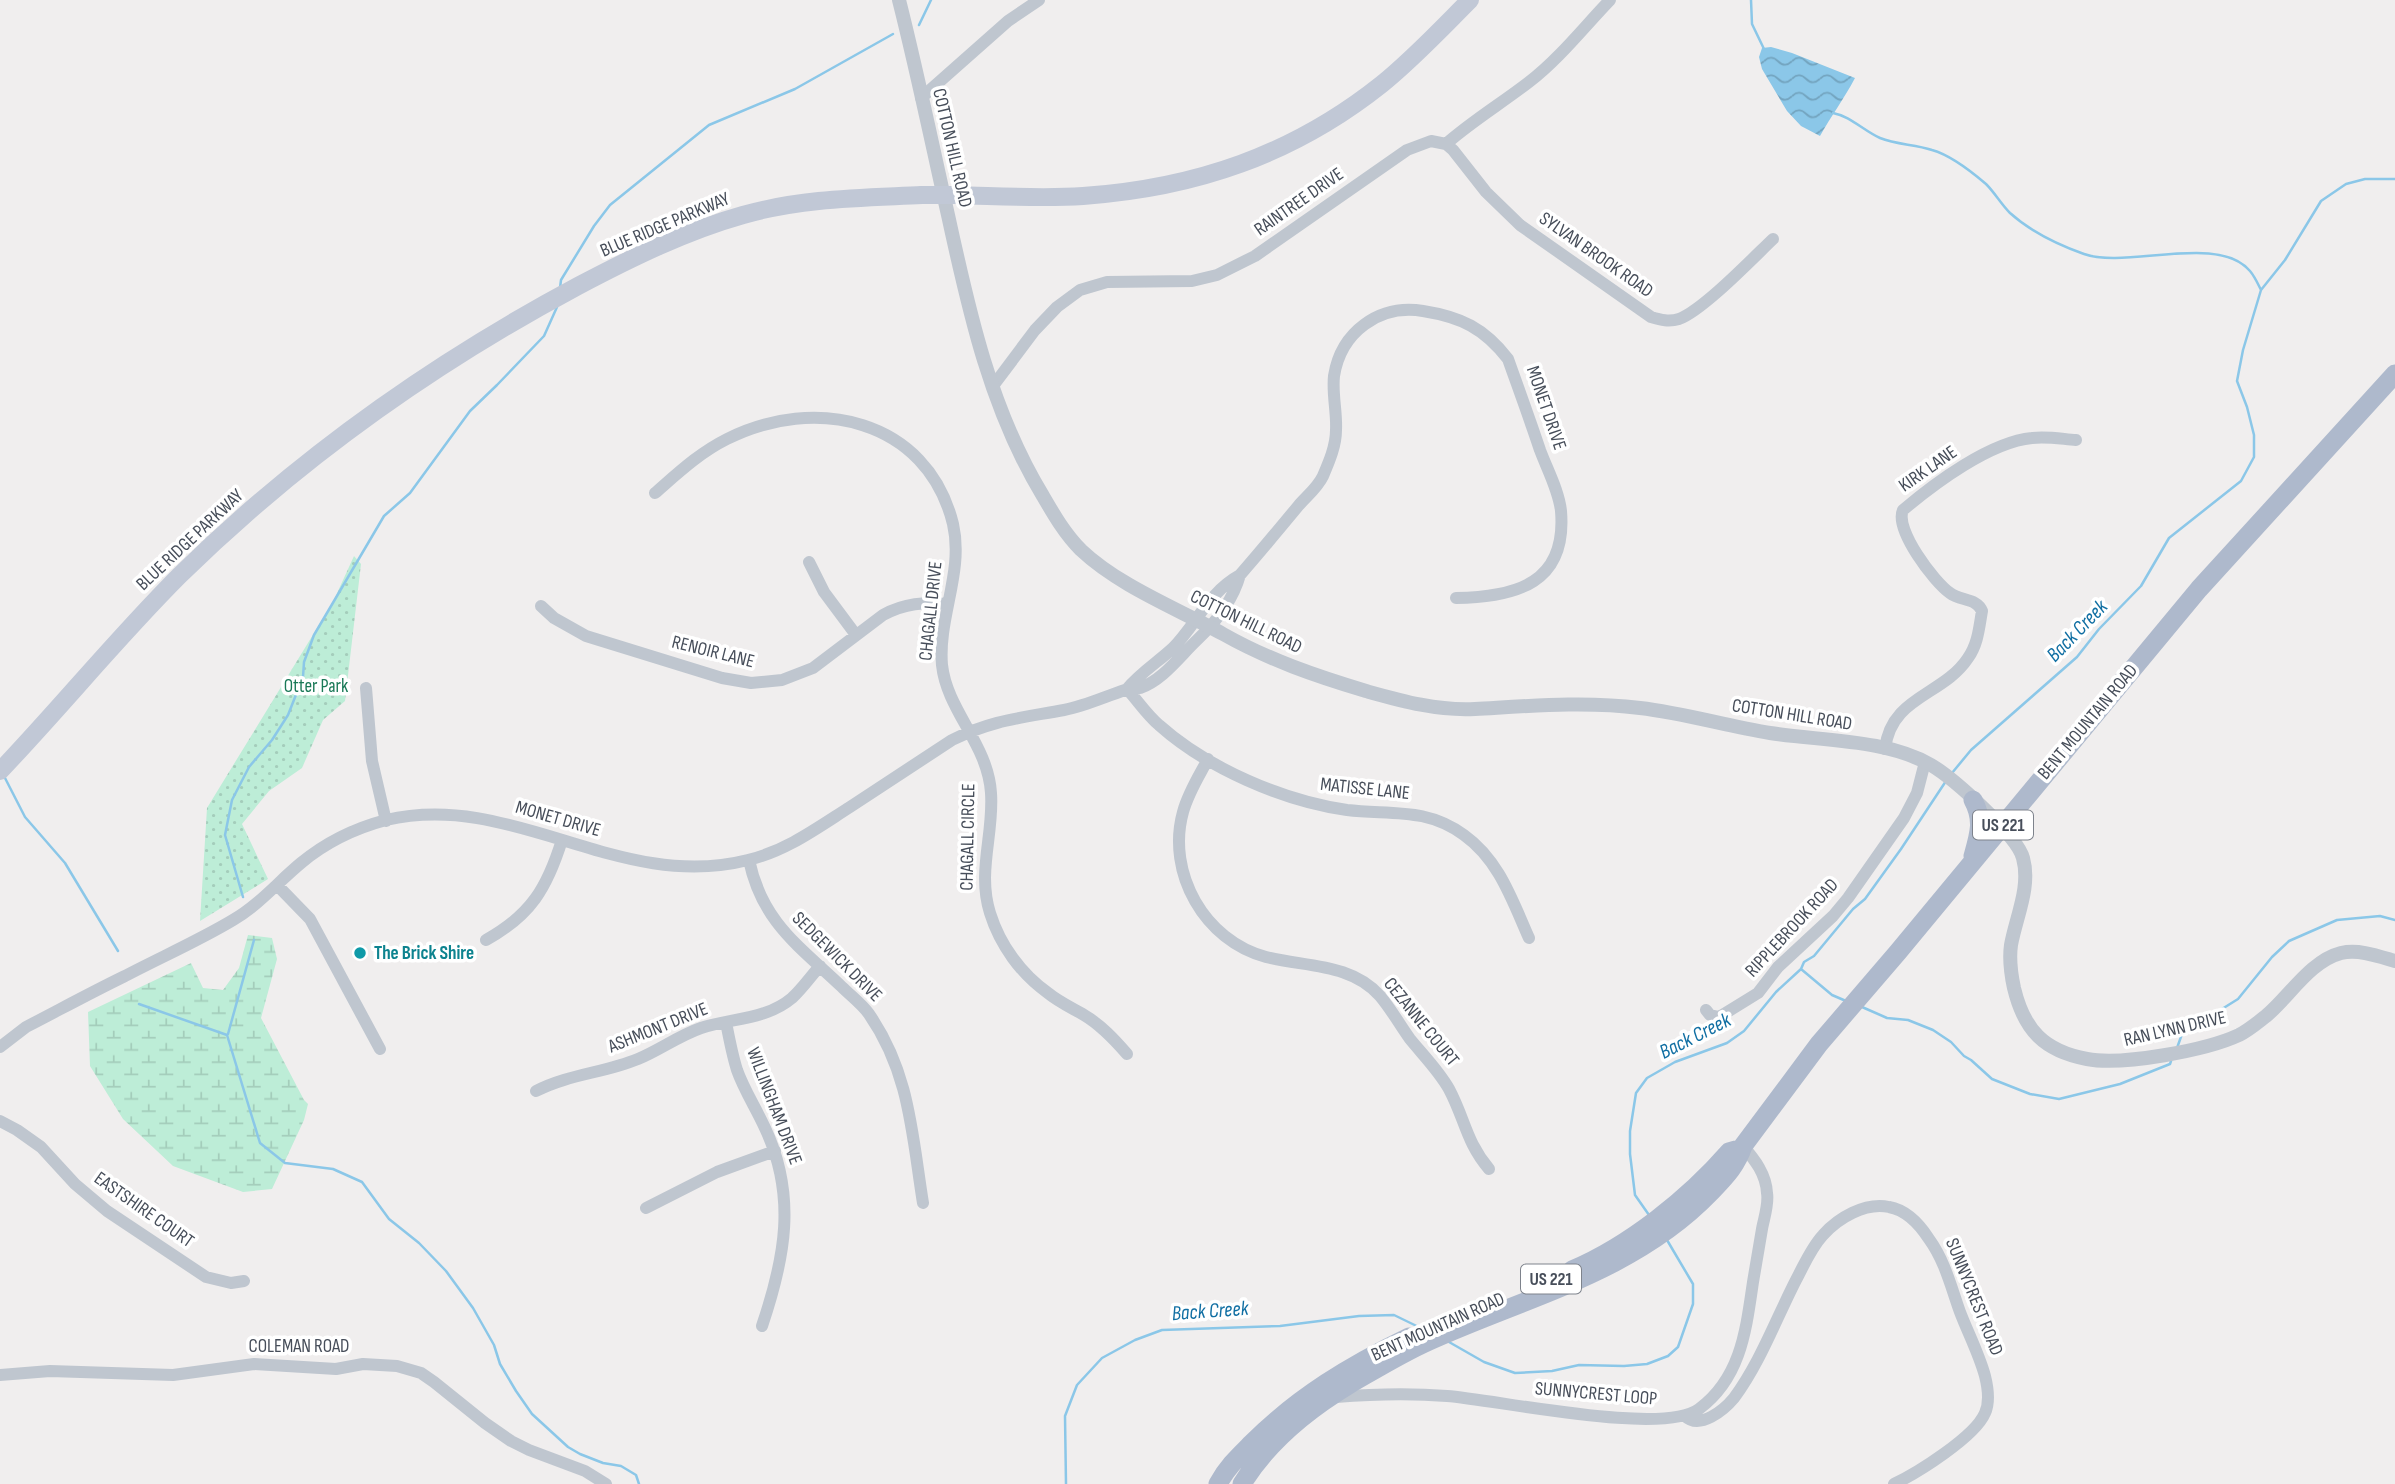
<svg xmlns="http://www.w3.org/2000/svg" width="2395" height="1484" font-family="'Sofia Sans Condensed',sans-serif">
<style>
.wetland{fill:url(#wetland-marsh)}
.park{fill:url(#park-dots)}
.water{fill:url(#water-waves)}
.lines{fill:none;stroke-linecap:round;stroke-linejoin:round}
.stream{stroke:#8bc7e8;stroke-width:2.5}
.minor{stroke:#bfc6cf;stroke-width:12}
.tertiary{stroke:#bfc6cf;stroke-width:14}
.secondary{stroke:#c1c8d6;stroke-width:18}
.primary{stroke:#aeb9cc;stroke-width:19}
.secondary-bridge{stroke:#c1c8d6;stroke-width:18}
.culture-dot{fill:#0f9aa8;stroke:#fff;stroke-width:2.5}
.labels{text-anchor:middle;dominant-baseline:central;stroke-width:7;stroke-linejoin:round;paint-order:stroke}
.shield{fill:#fff;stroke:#7e838c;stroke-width:2}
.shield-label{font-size:18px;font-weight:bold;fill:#474e5a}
.street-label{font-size:19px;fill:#474e5a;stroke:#fff}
.park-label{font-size:19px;fill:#1a7957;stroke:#fff}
.culture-label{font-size:19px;font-weight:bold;fill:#0d838f;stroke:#fff;text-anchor:start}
.water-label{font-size:21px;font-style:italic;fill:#116fa3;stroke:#fff}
</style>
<defs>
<pattern id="wetland-marsh" width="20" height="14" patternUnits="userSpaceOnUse" patternTransform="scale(1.75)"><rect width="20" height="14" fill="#bdedd7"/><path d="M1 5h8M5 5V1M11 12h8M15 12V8" fill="none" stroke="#a4cdbb"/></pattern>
<pattern id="park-dots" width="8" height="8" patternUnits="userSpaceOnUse" patternTransform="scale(1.75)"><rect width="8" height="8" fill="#bdedd7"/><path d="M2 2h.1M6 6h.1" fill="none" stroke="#a4cdbb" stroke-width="1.8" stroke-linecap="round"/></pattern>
<pattern id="water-waves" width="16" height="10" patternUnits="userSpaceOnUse" patternTransform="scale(1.75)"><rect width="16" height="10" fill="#8bc7e8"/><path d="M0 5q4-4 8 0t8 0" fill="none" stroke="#73a4bf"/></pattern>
</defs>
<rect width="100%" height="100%" fill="#f0eeee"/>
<path class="wetland" d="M 248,935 L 272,938 L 277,959 L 261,1018 L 304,1100 L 308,1104 L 304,1120 L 272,1189 L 243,1192 L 173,1166 L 123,1119 L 90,1066 L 88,1012 L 191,963 L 203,988 L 223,990 L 239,968 Z"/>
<path class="park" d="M 354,556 L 361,564 L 345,701 L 323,720 L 302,768 L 269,791 L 242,824 L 268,879 L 200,921 L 207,808 L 333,602 Z"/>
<path class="water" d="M 1771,47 L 1792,53 L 1855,78 C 1844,99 1831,116 1820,136 L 1801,126 L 1787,111 L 1762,69 L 1759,57 L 1762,48 Z"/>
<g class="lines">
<path class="stream" d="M 1751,0 L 1752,24 L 1764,49
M 919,25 L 931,0
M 1833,113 C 1850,116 1864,131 1880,138 C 1897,145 1915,144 1932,150 C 1950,155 1972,172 1986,184 C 1995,193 2001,204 2010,213 C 2030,231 2059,245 2084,254 C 2127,269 2218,233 2250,271 C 2255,277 2258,284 2261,290
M 560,288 L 561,280 L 594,226 L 610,205 L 709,125 L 795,89 L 893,34
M 1952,773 L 1971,750 L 2077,657 L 2099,629 L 2141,586 L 2169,538 L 2241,481 L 2254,457 L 2254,435 L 2247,407 L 2237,381 L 2243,350 L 2261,290 L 2285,260 L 2321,201 L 2346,184 L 2365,179 L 2395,179
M 5,778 L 25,817 L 65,863 L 118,951
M 243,897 L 225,835 L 232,800 L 249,767 L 272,740 L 288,715 L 303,677 L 304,662 L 314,635 L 384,516 L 410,493 L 470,411 L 497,385 L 544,336 L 557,307
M 1801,969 L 1832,995 L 1846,1001
M 139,1004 L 227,1035 L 260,1143 L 285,1163 L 333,1169 L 362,1182 L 389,1219 L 419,1243 L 446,1271 L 473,1308 L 494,1345 L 500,1364 L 516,1391 L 532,1414 L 568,1447 L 580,1454 L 603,1463 L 621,1466 L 636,1475 L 639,1484
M 1862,1007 L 1887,1018 L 1908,1020 L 1933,1030 L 1951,1042 L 1964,1056 L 1971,1060 L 1992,1079 L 2030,1094 L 2059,1099 L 2120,1084 L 2170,1064 L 2171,1061
M 228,1034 L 254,940
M 2177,1048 L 2182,1034 L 2238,999 L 2272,957 L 2289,941 L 2337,920 L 2380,916 L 2395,920
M 1649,1215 L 1635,1195 L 1630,1154 L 1630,1131 L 1636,1093 L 1647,1078 L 1675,1062 L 1727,1043 L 1744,1031 L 1776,992 L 1801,969 L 1804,962 L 1814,956 L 1853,909 L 1865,899 L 1901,849 L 1946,781
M 1449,1342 L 1484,1362 L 1515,1373 L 1552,1371 L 1579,1365 L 1624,1366 L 1647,1364 L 1668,1356 L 1678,1347 L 1693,1304 L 1693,1284 L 1667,1240
M 1066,1484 L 1065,1416 L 1077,1385 L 1102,1358 L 1135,1340 L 1162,1330 L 1280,1326 L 1359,1316 L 1394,1315 L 1431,1333"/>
<path class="minor" d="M 921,98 L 1008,21 L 1039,0
M 1446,144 L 1453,150 L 1486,192 L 1520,225 L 1651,317 C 1661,320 1669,322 1679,319 C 1703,310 1752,259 1773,239
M 993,386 L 1035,330 L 1057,307 L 1080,290 L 1107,282 L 1192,281 L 1217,275 L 1255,256 L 1407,150 L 1431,141 L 1446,144 C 1472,121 1502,103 1529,82 C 1559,59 1584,27 1610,0
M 655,493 C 678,473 699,453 727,439 C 814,395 927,418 953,524 C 964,572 938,617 942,665 C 947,711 988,744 991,793 C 994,834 977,872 990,913 C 1000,945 1021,974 1048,993 C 1059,1002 1072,1008 1084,1015 C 1101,1025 1114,1039 1127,1054
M 809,562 L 824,592 L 856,635
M 541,606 L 554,618 L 586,636 L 722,678 L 751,683 L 782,680 L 813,668 L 883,615 C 905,603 924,602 948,604
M 366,688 L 372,761 L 386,821
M 1127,689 C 1140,673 1158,662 1173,648 C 1197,623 1209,592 1240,575 C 1260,552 1280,528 1299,505 C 1307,496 1318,487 1323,476 C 1329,462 1336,446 1336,430 C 1337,412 1332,394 1334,376 C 1341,332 1379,304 1423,311 C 1461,317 1484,328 1508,359 C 1519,390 1530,420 1540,450 C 1547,469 1559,491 1561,511 C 1567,583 1517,597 1456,598
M 1127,689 C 1138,701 1147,715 1159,725 C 1207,768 1283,801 1347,810 C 1390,815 1426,807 1464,835 C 1499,860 1512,900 1529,938
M 1885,749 C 1891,696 1943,696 1968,658 C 1978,644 1979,628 1982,611 C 1977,598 1960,601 1950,593 C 1934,582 1894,529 1903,510 C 1935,483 1990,442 2032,438 C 2046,436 2062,439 2076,440
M 1208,759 C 1199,776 1188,793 1183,812 C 1166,873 1205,941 1266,957 C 1305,967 1351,963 1380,996 C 1391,1009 1400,1025 1410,1039 C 1423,1055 1439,1071 1449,1089 C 1465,1119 1466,1142 1489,1169
M 749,860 C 762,922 799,946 842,987 C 851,996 862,1004 869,1014 C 910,1073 912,1135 923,1203
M 277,885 L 310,919 L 380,1049
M 486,940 C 531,915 547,888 562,840
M 1706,1010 L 1710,1015 L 1719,1017 L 1758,993 L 1778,967 L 1833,916 L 1848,898 L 1904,818 L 1917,793 L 1925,762
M 726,1022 C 729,1038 732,1054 737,1070 C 744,1090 756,1108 765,1128 C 797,1196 785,1258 762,1326
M 0,1047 L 26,1027 C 59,1010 92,992 125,976 C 161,957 198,941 233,920 C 259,905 278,882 301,863 C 325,843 356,828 386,820 C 514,790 618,893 748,860 C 786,851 817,828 850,807 C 884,785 918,762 952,740 C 992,720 1021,718 1064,710 C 1085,706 1104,697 1125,690 C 1130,689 1135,690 1140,688 C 1163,680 1180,656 1197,640 C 1216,622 1233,600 1240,575
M 536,1091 C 569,1074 604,1073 638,1059 C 660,1050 678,1036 701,1028 C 731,1018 766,1020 792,998 C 802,989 811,976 820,966
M 0,1121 L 17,1130 L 41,1147 L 75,1184 L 107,1211 L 206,1277 L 231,1283 L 244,1281
M 646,1208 L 717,1172 L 775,1151
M 0,1375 L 50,1371 L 173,1375 L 254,1364 L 336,1369 L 363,1364 L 397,1366 L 421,1373 L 434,1382 L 485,1423 L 511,1441 L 529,1450 L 585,1471 L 606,1484
M 1336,1397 C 1373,1394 1410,1393 1447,1396 C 1498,1400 1663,1436 1699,1409 C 1741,1378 1746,1330 1753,1282 C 1756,1264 1759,1247 1762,1229 C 1764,1218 1769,1204 1767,1193 C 1766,1174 1755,1160 1743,1146
M 1685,1416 C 1700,1430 1724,1410 1734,1398 C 1760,1363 1776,1319 1796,1280 C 1804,1265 1811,1248 1823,1235 C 1838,1218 1865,1202 1889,1207 C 1906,1210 1920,1225 1929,1239 C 1945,1261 1951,1287 1960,1312 C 1968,1333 1979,1354 1985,1376 C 1988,1388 1990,1402 1985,1413 C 1975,1437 1917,1473 1894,1484"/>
<path class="tertiary" d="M 899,0 C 917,71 932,144 948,215 C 969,312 991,411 1043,496 C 1054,515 1065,534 1081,550 C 1119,586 1178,609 1223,634 C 1269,660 1316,676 1366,691 C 1402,701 1437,711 1475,709 C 1529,706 1585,701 1640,708 C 1684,713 1726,726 1770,733 C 1821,741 1886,739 1931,765 C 1953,778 2017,835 2023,858 C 2031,887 2016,917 2011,945 C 2009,959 2011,974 2014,988 C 2024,1030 2044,1051 2087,1059 C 2122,1066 2207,1050 2239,1035 C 2249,1030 2257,1023 2266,1016 C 2289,997 2310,961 2341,953 C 2359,949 2378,956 2395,961"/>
<path class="secondary" d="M 956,195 C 998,196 1041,199 1083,196 C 1195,188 1293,155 1382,84 C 1413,59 1441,29 1470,0
M 0,771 C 61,707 117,638 179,576 C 296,461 434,363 578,286 C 631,258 686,231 743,215 C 802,198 862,198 922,195"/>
<path class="primary" d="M 1973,856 C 1979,835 1984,820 1973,800
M 1572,1270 C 1629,1246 1689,1198 1729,1152 L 1736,1150
M 1218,1484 C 1227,1467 1239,1456 1252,1443 C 1298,1397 1351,1365 1409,1337
M 1242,1484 C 1268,1441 1307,1410 1350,1384 C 1376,1369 1402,1353 1429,1341 C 1526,1297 1634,1272 1710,1193 C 1724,1178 1736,1167 1743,1146 L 1819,1044 L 1898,952 L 2199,589 L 2395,374"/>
<path class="secondary-bridge" d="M 922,195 L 956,195"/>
</g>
<circle class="culture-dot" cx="360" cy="953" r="7"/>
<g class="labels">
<g class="shield">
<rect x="1973" y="810.5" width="60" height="29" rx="5"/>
<rect x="1521" y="1264.5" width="60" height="29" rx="5"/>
</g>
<g class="shield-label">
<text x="2003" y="825">US 221</text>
<text x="1551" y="1279">US 221</text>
</g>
<g class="street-label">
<text transform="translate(952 148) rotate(77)">COTTON HILL ROAD</text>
<text transform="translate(1299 202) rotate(-35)">RAINTREE DRIVE</text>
<text transform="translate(665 225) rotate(-23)">BLUE RIDGE PARKWAY</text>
<text transform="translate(1596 255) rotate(35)">SYLVAN BROOK ROAD</text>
<text transform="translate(1546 408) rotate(71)">MONET DRIVE</text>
<text transform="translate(1928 469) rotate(-35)">KIRK LANE</text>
<text transform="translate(190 540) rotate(-43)">BLUE RIDGE PARKWAY</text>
<text transform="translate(931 611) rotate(-84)">CHAGALL DRIVE</text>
<text transform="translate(1246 622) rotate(26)">COTTON HILL ROAD</text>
<text transform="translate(713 652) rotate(14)">RENOIR LANE</text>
<text transform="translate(1792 715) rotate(9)">COTTON HILL ROAD</text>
<text transform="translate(2088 722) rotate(-50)">BENT MOUNTAIN ROAD</text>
<text transform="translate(1365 789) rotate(6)">MATISSE LANE</text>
<text transform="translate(558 819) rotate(16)">MONET DRIVE</text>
<text transform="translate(968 837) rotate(-89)">CHAGALL CIRCLE</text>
<text transform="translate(1792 928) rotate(-47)">RIPPLEBROOK ROAD</text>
<text transform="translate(837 957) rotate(45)">SEDGEWICK DRIVE</text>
<text transform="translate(1421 1022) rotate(51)">CEZANNE COURT</text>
<text transform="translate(658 1028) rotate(-22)">ASHMONT DRIVE</text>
<text transform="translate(2175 1029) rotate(-13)">RAN LYNN DRIVE</text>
<text transform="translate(774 1106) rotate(69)">WILLINGHAM DRIVE</text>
<text transform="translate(144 1210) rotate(35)">EASTSHIRE COURT</text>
<text transform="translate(1974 1297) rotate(68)">SUNNYCREST ROAD</text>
<text transform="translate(1438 1327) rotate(-24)">BENT MOUNTAIN ROAD</text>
<text x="299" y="1346">COLEMAN ROAD</text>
<text transform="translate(1596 1394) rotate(5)">SUNNYCREST LOOP</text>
</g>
<g class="park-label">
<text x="316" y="686">Otter Park</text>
</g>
<g class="culture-label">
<text x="374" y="953">The Brick Shire</text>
</g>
<g class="water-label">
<text transform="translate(2077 631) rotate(-46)">Back Creek</text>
<text transform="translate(1695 1036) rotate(-27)">Back Creek</text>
<text transform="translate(1210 1311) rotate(-4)">Back Creek</text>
</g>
</g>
</svg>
